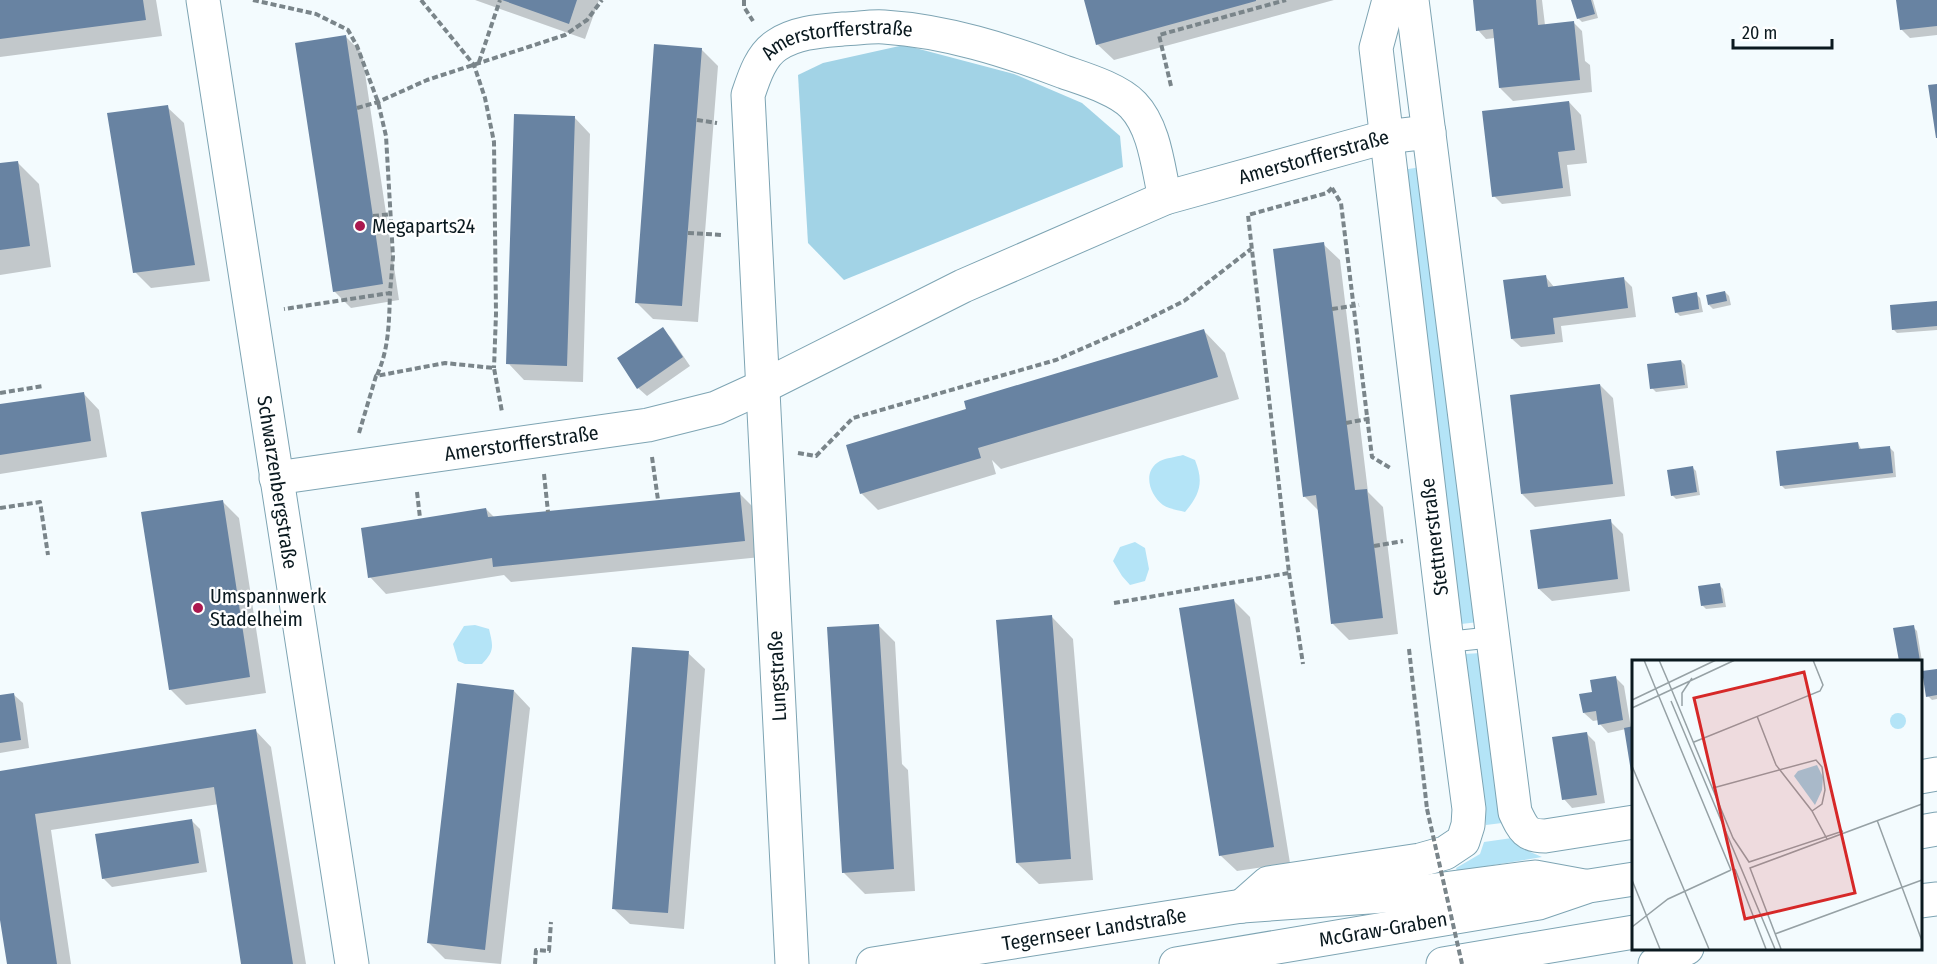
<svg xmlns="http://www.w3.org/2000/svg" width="1937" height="964" font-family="'Fira Sans Condensed',sans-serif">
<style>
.green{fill:#b4e4f7}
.forest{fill:#a2d3e6}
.shadow{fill:#0003}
.building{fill:#6883a2}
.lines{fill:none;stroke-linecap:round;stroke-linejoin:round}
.lane-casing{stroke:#7da4b3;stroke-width:22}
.street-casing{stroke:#7da4b3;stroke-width:35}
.secondary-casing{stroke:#7da4b3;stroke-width:35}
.highway-casing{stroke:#7da4b3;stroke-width:35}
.path{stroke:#7a858a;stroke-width:4;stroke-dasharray:6 3;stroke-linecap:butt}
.lane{stroke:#fff;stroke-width:20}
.street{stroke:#fff;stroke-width:33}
.secondary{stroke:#fff;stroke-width:33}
.highway{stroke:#fff;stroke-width:33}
.path-bridge{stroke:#7a858a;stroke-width:4;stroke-dasharray:6 3;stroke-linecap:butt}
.poi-dot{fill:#aa184f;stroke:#fff;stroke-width:2}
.labels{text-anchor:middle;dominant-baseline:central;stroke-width:4.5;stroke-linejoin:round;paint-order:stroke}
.street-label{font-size:20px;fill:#0a191f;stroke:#fff}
.poi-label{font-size:20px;fill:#0a191f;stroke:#fff;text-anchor:start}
.inset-road{fill:none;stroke:#96a1a5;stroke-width:1.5}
.view{fill:#d62828;fill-opacity:0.15;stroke:#d62828;stroke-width:3}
.inset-edge{fill:none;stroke:#0a191f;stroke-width:3}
</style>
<rect width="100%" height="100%" fill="#f3fbfe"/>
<path class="green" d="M 1421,167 L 1479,622 L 1461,624 L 1402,170 Z
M 1183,455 L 1195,460 C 1204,482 1200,494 1185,512 C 1178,510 1169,509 1163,505 C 1149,494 1142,471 1160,461 C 1166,458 1176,457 1183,455 Z
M 1135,542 L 1145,548 L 1149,569 L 1145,581 L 1130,585 L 1122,576 L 1113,561 L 1120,547 Z
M 475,625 L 489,629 C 493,646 495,651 482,664 L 465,664 L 458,661 L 453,644 L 464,626 Z
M 1481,653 L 1502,823 L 1486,825 L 1464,654 Z
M 1512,838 L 1519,847 L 1542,857 L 1457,871 L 1456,868 L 1480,854 L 1484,842 Z"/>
<path class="forest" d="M 904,45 L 1014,74 L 1082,103 L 1120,136 L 1123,167 L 844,280 L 808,243 L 798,75 L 823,63 Z"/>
<path class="shadow" d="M 0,0 L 156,0 L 162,36 L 0,57 Z
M 475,0 L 599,0 L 585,39 Z
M 1085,0 L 1334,0 L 1114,60 L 1097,44 Z
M 1474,0 L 1542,0 L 1545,25 L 1573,22 L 1582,31 L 1585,61 L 1590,65 L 1592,92 L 1513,101 L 1500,88 L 1495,38 L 1486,39 L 1478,30 Z
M 1573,0 L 1593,0 L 1598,18 L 1582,22 L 1578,18 Z
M 1897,0 L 1937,0 L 1937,35 L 1910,38 L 1901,29 Z
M 346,37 L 362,53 L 399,300 L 351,308 L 334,291 Z
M 701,49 L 718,66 L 698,322 L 653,319 L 636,302 Z
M 1569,102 L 1581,115 L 1587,163 L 1567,165 L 1571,196 L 1502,204 L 1494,196 Z
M 167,107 L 184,123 L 210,281 L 151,288 L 135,272 Z
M 574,117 L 590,134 L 583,382 L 524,380 L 508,363 Z
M 17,162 L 39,184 L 51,267 L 0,275 L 0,165 Z
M 1323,244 L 1340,260 L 1368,492 L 1383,507 L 1398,634 L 1349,640 L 1333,624 L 1319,511 L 1304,496 Z
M 1545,276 L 1554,287 L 1624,279 L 1632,287 L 1636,317 L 1561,326 L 1563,342 L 1521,347 L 1512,339 Z
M 1725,292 L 1729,296 L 1731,305 L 1713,309 L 1709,305 Z
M 1696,294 L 1700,298 L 1703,312 L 1680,316 L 1676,312 Z
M 1937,302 L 1937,330 L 1897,333 L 1893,329 Z
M 663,329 L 671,338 L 690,366 L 647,396 L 638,388 Z
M 1204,331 L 1225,353 L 1239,399 L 1001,469 L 992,460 L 996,474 L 878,510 L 861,493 L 968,410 Z
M 1681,361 L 1685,365 L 1688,388 L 1656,392 L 1652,388 Z
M 1600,385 L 1613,398 L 1625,496 L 1535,507 L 1522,494 Z
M 83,393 L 99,410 L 107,457 L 0,474 L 0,406 Z
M 1858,443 L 1862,451 L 1890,448 L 1894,452 L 1896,477 L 1785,489 L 1781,485 Z
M 1692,467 L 1696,471 L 1700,495 L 1676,499 L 1672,495 Z
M 740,494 L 756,510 L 761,557 L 511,582 L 504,575 L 386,594 L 370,577 L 486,509 L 495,518 Z
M 222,501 L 239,518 L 266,693 L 186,705 L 170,689 Z
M 1610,521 L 1623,534 L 1630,591 L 1552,601 L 1539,589 Z
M 1719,585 L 1723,589 L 1726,607 L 1706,609 L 1702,605 Z
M 1234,601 L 1250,617 L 1290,863 L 1237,871 L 1220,855 Z
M 1052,617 L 1073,639 L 1093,880 L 1039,884 L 1017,863 Z
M 879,626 L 895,642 L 902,764 L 908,770 L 915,891 L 865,894 L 843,872 Z
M 1913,627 L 1917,631 L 1924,673 L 1937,670 L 1937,699 L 1932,700 L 1928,696 L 1924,673 L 1920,674 L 1920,661 L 1900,661 Z
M 688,653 L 705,669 L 684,929 L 630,924 L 613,908 Z
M 1615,677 L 1624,686 L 1631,728 L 1634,727 L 1634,782 L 1626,729 L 1608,733 L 1600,724 L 1599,720 L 1593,721 L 1584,713 Z
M 514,691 L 530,708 L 501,964 L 445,959 L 429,943 Z
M 14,695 L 23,703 L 29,748 L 0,753 L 0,697 Z
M 255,730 L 271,747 L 306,964 L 242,964 L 219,804 L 51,830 L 71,964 L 9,964 L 0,910 L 0,772 Z
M 1586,733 L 1595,742 L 1605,803 L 1572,808 L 1564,799 Z
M 191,820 L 200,829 L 207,872 L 112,887 L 103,878 Z"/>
<path class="building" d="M 0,0 L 143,0 L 146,20 L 0,39 Z
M 502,0 L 577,0 L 569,24 Z
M 1084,0 L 1256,0 L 1256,1 L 1096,45 Z
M 1473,0 L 1536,0 L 1538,25 L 1574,21 L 1580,80 L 1499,88 L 1493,29 L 1476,31 Z
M 1571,0 L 1591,0 L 1595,14 L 1577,19 Z
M 1896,0 L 1937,0 L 1937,26 L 1900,30 Z
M 346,35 L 383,284 L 333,292 L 295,43 Z
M 654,44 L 702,48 L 682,306 L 635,303 Z
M 1937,84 L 1937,138 L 1936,138 L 1928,85 Z
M 1569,101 L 1575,150 L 1558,152 L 1563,188 L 1492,197 L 1482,111 Z
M 168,105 L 195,265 L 133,273 L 107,113 Z
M 514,114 L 575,116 L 567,366 L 506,364 Z
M 18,161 L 30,246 L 0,250 L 0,163 Z
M 1324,242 L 1355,490 L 1367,489 L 1383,618 L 1331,624 L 1316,495 L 1303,497 L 1273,249 Z
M 1546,275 L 1548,287 L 1624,277 L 1628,308 L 1553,318 L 1555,334 L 1511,339 L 1503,280 Z
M 1725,291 L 1727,301 L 1708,305 L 1706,295 Z
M 1697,292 L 1699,309 L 1675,313 L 1672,297 Z
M 1937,301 L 1937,326 L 1892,330 L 1890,305 Z
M 663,327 L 683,357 L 637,389 L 617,358 Z
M 1204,329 L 1218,377 L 978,448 L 981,458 L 860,494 L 846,445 L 966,409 L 964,401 Z
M 1681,360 L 1685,385 L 1650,389 L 1647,364 Z
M 1600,384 L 1613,484 L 1521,494 L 1510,395 Z
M 84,392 L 91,441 L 0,455 L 0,404 Z
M 1858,442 L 1859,449 L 1890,446 L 1893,473 L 1780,486 L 1776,451 Z
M 1693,466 L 1697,492 L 1671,496 L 1667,470 Z
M 740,492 L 745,541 L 493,567 L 492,558 L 368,578 L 361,528 L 486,508 L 488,517 Z
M 223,500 L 250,677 L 169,690 L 141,512 Z
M 1611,519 L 1618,579 L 1538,589 L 1530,530 Z
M 1720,583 L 1723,603 L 1701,606 L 1698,586 Z
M 1234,599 L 1274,847 L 1219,856 L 1179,608 Z
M 1052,615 L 1071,859 L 1016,863 L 996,620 Z
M 879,624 L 894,869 L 842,873 L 827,627 Z
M 1914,625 L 1920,661 L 1899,661 L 1893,628 Z
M 632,647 L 689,651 L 668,913 L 612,909 Z
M 1937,669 L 1937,695 L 1926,697 L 1922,671 Z
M 1616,676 L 1623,720 L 1598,725 L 1596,711 L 1583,713 L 1579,694 L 1592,692 L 1590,680 Z
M 457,683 L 514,690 L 485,950 L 427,943 Z
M 14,693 L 21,740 L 0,743 L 0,695 Z
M 1634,726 L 1634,784 L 1633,784 L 1624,728 Z
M 256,729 L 293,964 L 241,964 L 214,787 L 35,814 L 57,964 L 7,964 L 0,920 L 0,771 Z
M 1587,732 L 1597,795 L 1562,800 L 1552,737 Z
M 192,819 L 199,863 L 102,879 L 95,834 Z"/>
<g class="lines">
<defs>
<path id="lane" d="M 1447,642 L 1494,637"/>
<g id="street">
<path id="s1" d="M 203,0 L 352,964"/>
<path d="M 1412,0 L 1515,812 C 1523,829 1526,836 1545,836 L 1634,822"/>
<path id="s2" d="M 276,478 L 648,425 L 716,408 L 762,387 L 963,286 L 1165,198 L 1385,137 L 1429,132"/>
<path d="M 1920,777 L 1937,774"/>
<path d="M 1242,906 L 1268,883 L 1420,860 L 1445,853 L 1463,841 L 1468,825 L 1469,809 L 1447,642 L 1376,48 L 1389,0"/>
<path id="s3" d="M 792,964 L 748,95 C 754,77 761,55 777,45 C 797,32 821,31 843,29 C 856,29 870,26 884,27 C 946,31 1006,50 1064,72 C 1084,79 1118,89 1133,105 C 1155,128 1158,168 1165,198"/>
</g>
<g id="secondary">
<path id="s4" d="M 873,964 L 1242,906"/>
</g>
<g id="highway">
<path d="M 1920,832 L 1937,829"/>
<path d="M 1920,901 L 1937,899"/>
<path d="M 1242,906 L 1398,895 L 1535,877 L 1584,886"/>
<path id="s5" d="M 1176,964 L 1539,903 L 1589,886 L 1634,879"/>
<path d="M 1443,964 L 1634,932"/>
<path d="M 1655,964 L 1687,948"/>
</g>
</defs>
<use href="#lane" class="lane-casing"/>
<use href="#street" class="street-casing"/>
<use href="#secondary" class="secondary-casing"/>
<use href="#highway" class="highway-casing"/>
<path class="path" d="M 253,0 L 316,14 L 348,30 L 357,46 L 378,102 L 386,136 L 393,257 L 390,293 L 284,309
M 421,0 L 474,65 L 485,98 L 494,142 L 496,314 L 494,368
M 744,0 L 744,7 L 753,21
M 479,62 L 500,0
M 1171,86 L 1159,35 L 1286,0
M 357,108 L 378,102 L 427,80 L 565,35 L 587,20 L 602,0
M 697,120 L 717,123
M 1332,188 L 1341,203 L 1372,457 L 1392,469
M 373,216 L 392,214
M 688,233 L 723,235
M 1332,309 L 1359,305
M 377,375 C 389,349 389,322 390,293
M 0,393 L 43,386
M 1346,423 L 1372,418
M 359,433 L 376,376 L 445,363 L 494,368 L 502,412
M 798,453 L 816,456 L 853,418 L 1056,360 L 1134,326 L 1184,301 L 1251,249
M 652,457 L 658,500
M 544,474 L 548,512
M 417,492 L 420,518
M 0,508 L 40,502 L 48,555
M 1374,546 L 1403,541
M 1289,573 L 1303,664
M 1114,603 L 1289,573 L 1248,215 L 1327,193 L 1333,187
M 1409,649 L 1427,809
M 535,964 L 536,950 L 549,951 L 551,922"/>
<use href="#lane" class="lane"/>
<use href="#street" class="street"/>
<use href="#secondary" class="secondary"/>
<use href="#highway" class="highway"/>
<path class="path-bridge" d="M 1427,809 L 1462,964"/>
</g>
<g class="poi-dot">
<circle cx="360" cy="226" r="6"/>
<circle cx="198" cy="608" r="6"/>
</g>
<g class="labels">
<g class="street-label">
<text stroke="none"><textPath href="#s3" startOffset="990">Amerstorfferstraße</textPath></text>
<text stroke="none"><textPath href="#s2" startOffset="1096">Amerstorfferstraße</textPath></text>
<text stroke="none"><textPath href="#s2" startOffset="248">Amerstorfferstraße</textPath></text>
<text stroke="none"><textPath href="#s1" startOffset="488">Schwarzenbergstraße</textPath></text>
<text transform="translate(1434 537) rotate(-97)">Stettnerstraße</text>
<text transform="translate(777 676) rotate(-93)">Lungstraße</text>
<text stroke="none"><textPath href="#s4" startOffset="224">Tegernseer Landstraße</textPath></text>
<text stroke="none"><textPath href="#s5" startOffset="210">McGraw-Graben</textPath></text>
</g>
<g class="poi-label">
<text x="372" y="226">Megaparts24</text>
<text x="210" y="596">Umspannwerk<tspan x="210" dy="23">Stadelheim</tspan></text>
</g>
</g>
<g transform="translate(1632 660)">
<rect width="290" height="290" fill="#f3fbfe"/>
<path d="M258 61a8 8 0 1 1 16 0a8 8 0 1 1-16 0Z" fill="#b4e4f7"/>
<path d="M 185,105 L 191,117 L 190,130 L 183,145 L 162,116 L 166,111 Z" fill="#a2d3e6"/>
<path class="inset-road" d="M 12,0 L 23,27M 27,0 L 36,21M 36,21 L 101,178M 23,27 L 99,210M 0,40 L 84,0M 39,41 L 143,289M 50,46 L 50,33 L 60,18M 0,48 L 103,0M 125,56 L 144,105 L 180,151 L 195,179M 62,82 L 188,31 L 191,25 L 181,0M 0,106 L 77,289M 81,128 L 184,100 L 190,107 L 193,130 L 190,144 L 180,151M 245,160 L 290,281M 101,178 L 117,202 L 211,171M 103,209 L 134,289M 0,220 L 28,289M 0,267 L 36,239 L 99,210M 143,274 L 290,220M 149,289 L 118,208 L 290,144"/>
<path class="view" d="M 172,12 L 223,233 L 113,259 L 62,38 Z"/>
<rect width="290" height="290" class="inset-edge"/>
</g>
<path d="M1733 39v9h99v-9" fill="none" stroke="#0a191f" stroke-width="3"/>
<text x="1742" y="39" font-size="18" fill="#0a191f" stroke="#ffffff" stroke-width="4.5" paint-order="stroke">20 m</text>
</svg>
